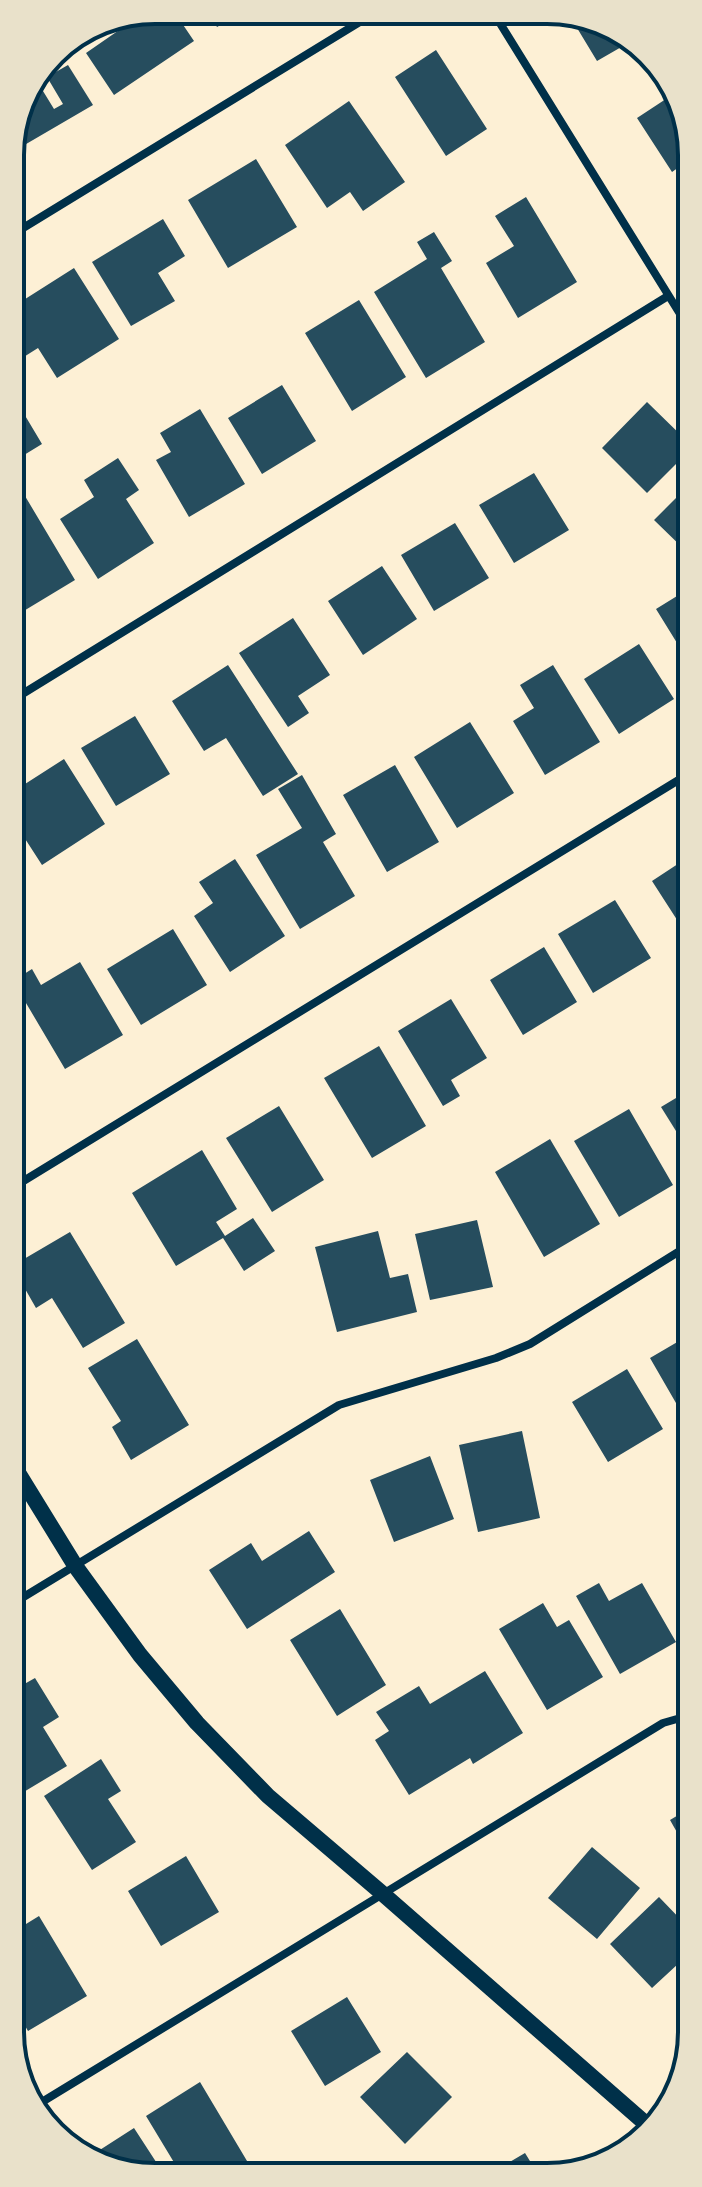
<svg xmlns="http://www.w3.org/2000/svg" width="702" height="2187" font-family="Commissioner,sans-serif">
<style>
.building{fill:#264d5e}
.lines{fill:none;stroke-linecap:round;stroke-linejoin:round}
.minor{stroke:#003049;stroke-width:8}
.secondary{stroke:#003049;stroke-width:16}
.rim{fill:none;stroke:#003049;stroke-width:4}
</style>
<rect width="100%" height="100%" fill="#fdf0d5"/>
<path class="building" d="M 155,10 L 173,10 L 194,41 L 114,95 L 86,53 L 125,26 L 123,22 Z
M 207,10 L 220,10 L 246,11 L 217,27 Z
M 568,13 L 576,13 L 630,42 L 597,61 Z
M 436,50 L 487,129 L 446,156 L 395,77 Z
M 68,65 L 93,105 L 21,147 L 13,134 L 25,91 L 35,78 L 54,109 L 63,104 L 47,77 Z
M 672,95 L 689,127 L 689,160 L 672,172 L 637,118 Z
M 349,101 L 405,182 L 363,211 L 350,192 L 327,208 L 285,145 Z
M 256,159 L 297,227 L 228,268 L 188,200 Z
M 526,197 L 577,282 L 518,318 L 486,263 L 514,246 L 495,216 Z
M 163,219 L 185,256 L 158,273 L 175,301 L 131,326 L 92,262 Z
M 434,232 L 452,261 L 441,268 L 485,342 L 426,378 L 374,292 L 427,259 L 417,242 Z
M 74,268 L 119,339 L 57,378 L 38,348 L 11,365 L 11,308 Z
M 359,300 L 406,377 L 352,411 L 305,333 Z
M 282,385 L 316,441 L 262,474 L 228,418 Z
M 11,392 L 42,444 L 11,463 Z
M 647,402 L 690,444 L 690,450 L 647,493 L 602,448 Z
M 200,409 L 245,484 L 189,517 L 156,460 L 171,452 L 160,433 Z
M 118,458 L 139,490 L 126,499 L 154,543 L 98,579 L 60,519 L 94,497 L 84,480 Z
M 534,473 L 569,530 L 514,563 L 479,505 Z
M 690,484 L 690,555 L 654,520 Z
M 25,496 L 75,580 L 22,612 L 11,594 L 11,531 L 19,526 L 11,514 L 11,505 Z
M 455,523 L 489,578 L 434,611 L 401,555 Z
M 382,566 L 417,619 L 363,655 L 328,601 Z
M 690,588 L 690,664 L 656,609 Z
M 293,618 L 330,675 L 298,696 L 309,713 L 288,727 L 239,653 Z
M 639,644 L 674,699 L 619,734 L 584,679 Z
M 228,665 L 298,774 L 263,796 L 226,738 L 204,751 L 172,701 Z
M 553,665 L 600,742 L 545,775 L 513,721 L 534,708 L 520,685 Z
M 135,716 L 170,774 L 116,806 L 81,748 Z
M 470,722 L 514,793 L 457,828 L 414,757 Z
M 64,759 L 105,824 L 42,865 L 11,817 L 11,793 Z
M 395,765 L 439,842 L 387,872 L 343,795 Z
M 302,775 L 336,834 L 323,842 L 355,896 L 300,929 L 256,855 L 302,828 L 278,789 Z
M 11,852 L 20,865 L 11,870 Z
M 690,856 L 690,940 L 652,881 Z
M 235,859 L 285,936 L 230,972 L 194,916 L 213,903 L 199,882 Z
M 615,900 L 651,958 L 593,993 L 558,934 Z
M 173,929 L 207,985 L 141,1025 L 107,969 Z
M 544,947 L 577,1002 L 523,1035 L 490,980 Z
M 80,962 L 123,1035 L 65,1069 L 13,981 L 32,969 L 41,985 Z
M 451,999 L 487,1058 L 451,1080 L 460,1096 L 443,1106 L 398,1031 Z
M 379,1046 L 426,1126 L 372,1158 L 324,1078 Z
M 11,1069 L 21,1083 L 12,1089 Z
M 691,1089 L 691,1155 L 661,1107 Z
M 279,1106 L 324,1180 L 272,1212 L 226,1138 Z
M 629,1109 L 673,1185 L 619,1217 L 574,1141 Z
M 550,1139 L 600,1224 L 544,1257 L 495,1172 Z
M 202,1150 L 237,1209 L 216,1222 L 225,1236 L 253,1218 L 275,1251 L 244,1271 L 223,1238 L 176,1266 L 132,1193 Z
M 477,1220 L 493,1287 L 430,1300 L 415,1234 Z
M 378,1231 L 390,1278 L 408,1274 L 417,1312 L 337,1332 L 315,1247 Z
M 70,1232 L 125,1323 L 83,1348 L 52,1298 L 36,1308 L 12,1266 Z
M 691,1334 L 691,1429 L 650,1358 Z
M 137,1339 L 189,1425 L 131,1460 L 112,1427 L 121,1421 L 88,1368 Z
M 627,1369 L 663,1429 L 608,1462 L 572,1402 Z
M 522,1431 L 540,1518 L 478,1532 L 459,1445 Z
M 430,1456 L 454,1519 L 394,1542 L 370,1480 Z
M 309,1531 L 335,1572 L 247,1629 L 209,1570 L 251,1543 L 262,1561 Z
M 691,1580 L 691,1614 L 676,1588 Z
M 599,1583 L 609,1601 L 642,1583 L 676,1642 L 620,1674 L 576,1596 Z
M 543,1603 L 557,1627 L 569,1620 L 603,1677 L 547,1710 L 499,1629 Z
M 340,1609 L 386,1685 L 337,1716 L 290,1640 Z
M 485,1671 L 523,1733 L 473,1764 L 470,1758 L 409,1795 L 375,1740 L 389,1731 L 376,1712 L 419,1686 L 430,1704 Z
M 35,1678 L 59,1717 L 43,1727 L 67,1766 L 12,1799 L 12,1691 Z
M 101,1759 L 121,1791 L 108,1799 L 136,1842 L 92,1870 L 44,1796 Z
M 685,1811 L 691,1822 L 691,1857 L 670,1820 Z
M 592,1847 L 640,1888 L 597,1939 L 548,1898 Z
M 186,1856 L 219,1912 L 161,1946 L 128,1891 Z
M 659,1897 L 685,1924 L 692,1918 L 692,1951 L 652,1988 L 610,1944 Z
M 39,1916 L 87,1996 L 28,2031 L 13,2005 L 13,1932 Z
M 347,1997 L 381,2052 L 325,2086 L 291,2031 Z
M 407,2052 L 452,2097 L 405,2144 L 360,2097 Z
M 200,2082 L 250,2166 L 236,2174 L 181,2174 L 146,2116 Z
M 134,2128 L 160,2168 L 150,2174 L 126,2174 L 92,2155 Z
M 525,2153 L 538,2174 L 489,2174 Z
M 263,2161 L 272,2174 L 243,2174 Z"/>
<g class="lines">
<path class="minor" d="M 493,12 L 690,330
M 10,236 L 376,12
M 11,701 L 668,296
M 12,1188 L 690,773
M 12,1604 L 339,1405 L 496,1358 L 530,1344 L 691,1244
M 37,2105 L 663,1723 L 691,1715"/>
<path class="secondary" d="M 12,1463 L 76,1567 L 140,1655 L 197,1723 L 268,1796 L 383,1894 L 653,2130"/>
</g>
<path d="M0 0H702V2187H0ZM155 24H547A131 131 0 0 1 678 155V2032A131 131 0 0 1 547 2163H155A131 131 0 0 1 24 2032V155A131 131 0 0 1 155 24Z" fill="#e9e1ca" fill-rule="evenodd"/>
<path class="rim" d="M155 24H547A131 131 0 0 1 678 155V2032A131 131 0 0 1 547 2163H155A131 131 0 0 1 24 2032V155A131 131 0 0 1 155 24Z"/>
</svg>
